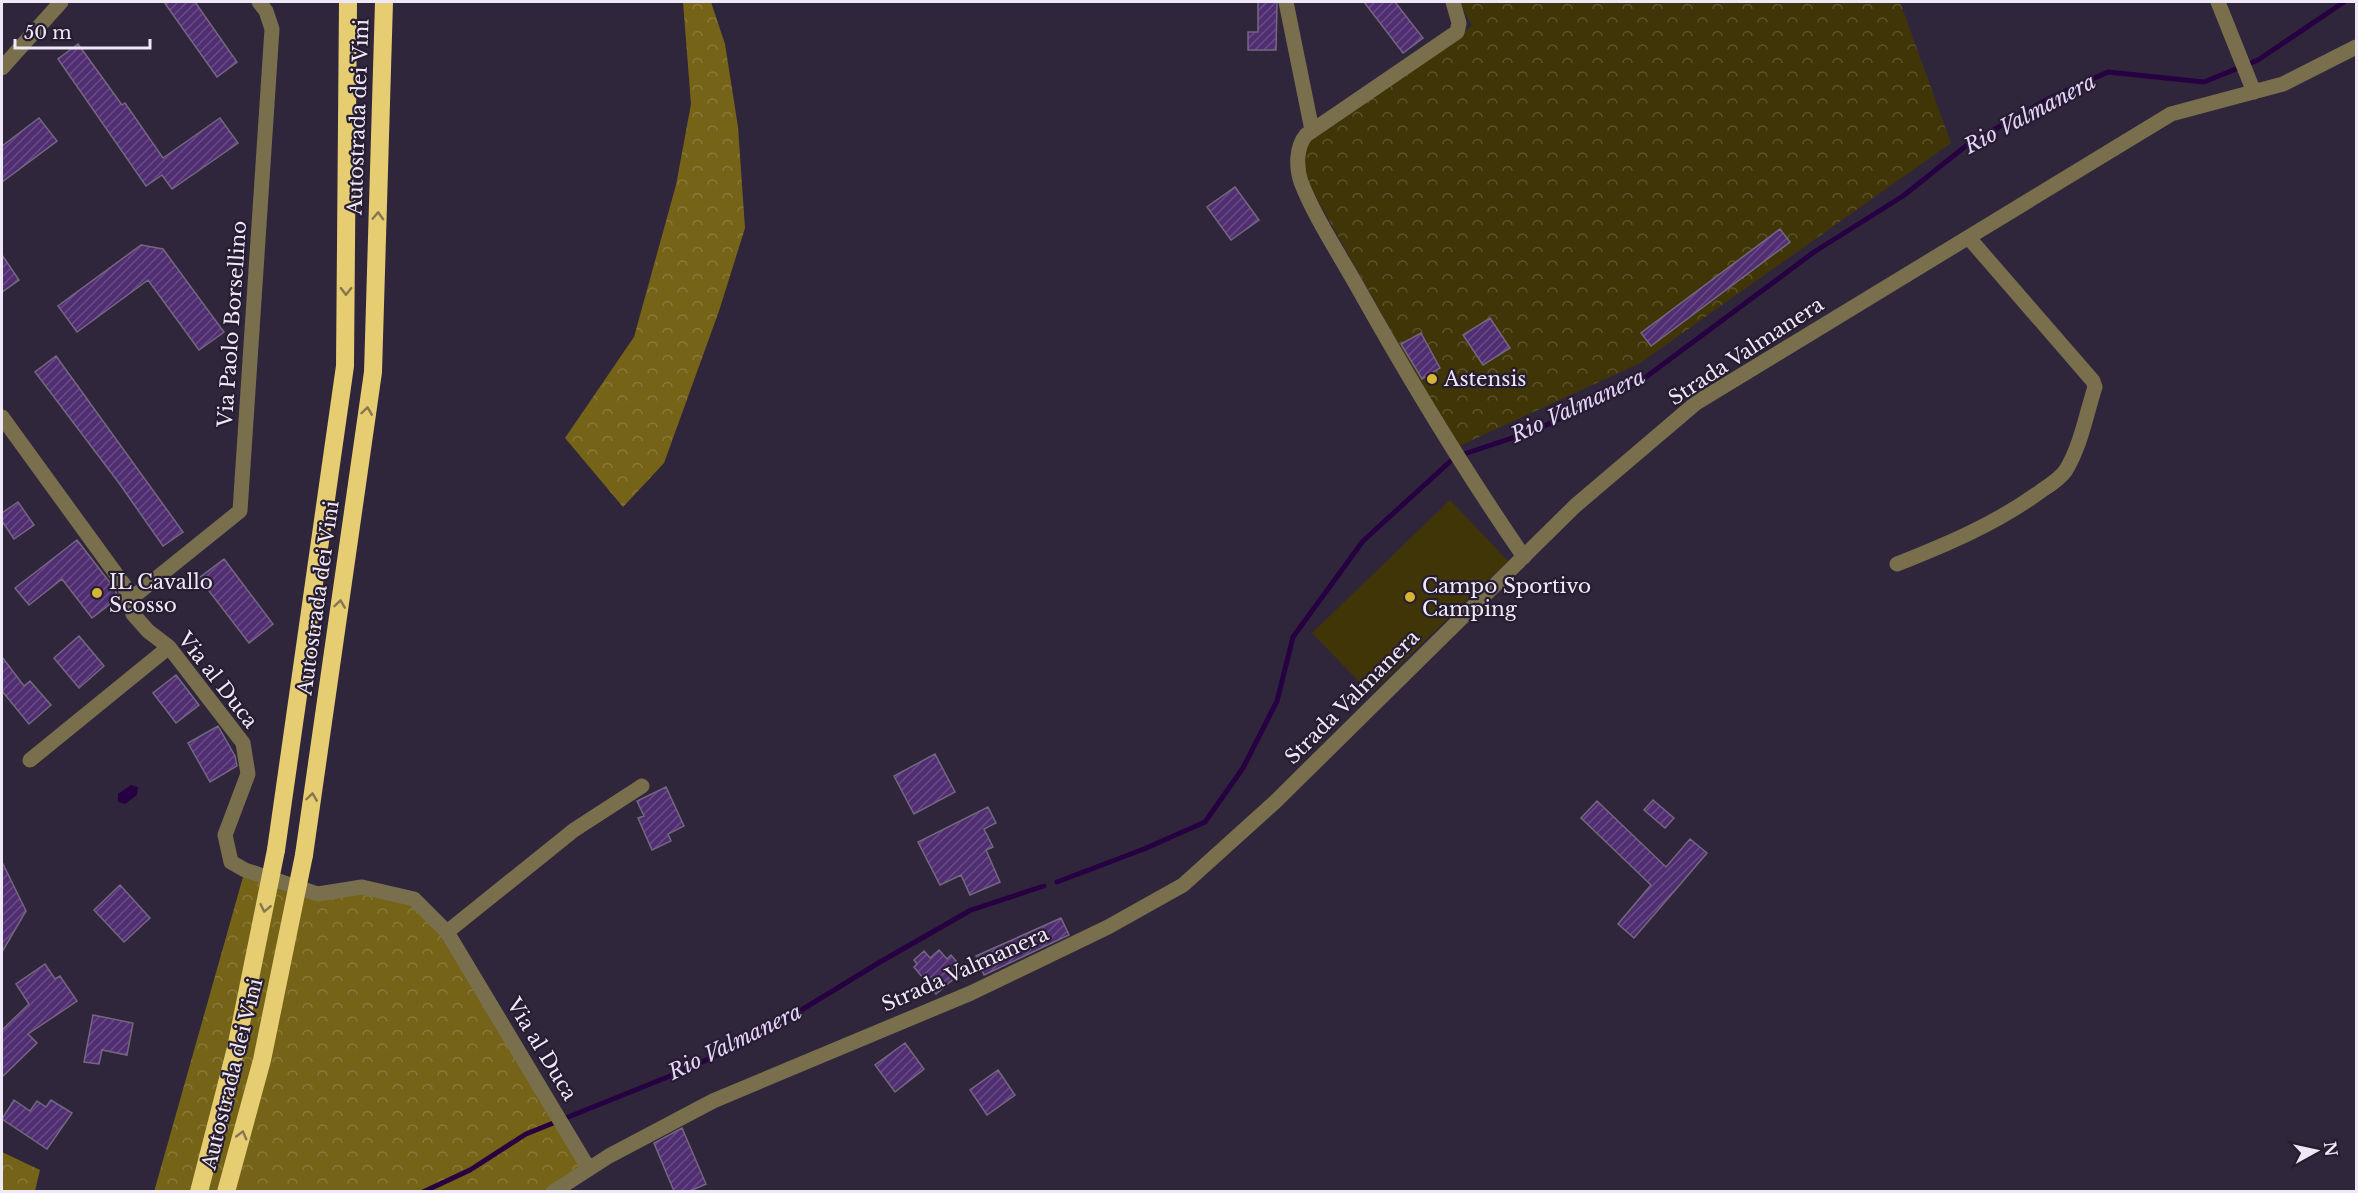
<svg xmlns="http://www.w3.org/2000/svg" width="2358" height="1193" font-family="'Libre Baskerville',serif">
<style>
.forest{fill:url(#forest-crowns)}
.park{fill:url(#park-crowns)}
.pitch{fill:#403507}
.water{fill:#260041}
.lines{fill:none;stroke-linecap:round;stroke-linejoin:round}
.stream{stroke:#260041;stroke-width:5}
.building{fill:url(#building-hatch);stroke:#736880;stroke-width:1.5}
.minor{stroke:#796f4c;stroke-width:15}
.highway{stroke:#e6cd71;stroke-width:18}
.highway-bridge{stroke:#e6cd71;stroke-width:18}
.oneway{stroke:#867551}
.poi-dot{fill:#d4b535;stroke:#261d31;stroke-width:2}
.labels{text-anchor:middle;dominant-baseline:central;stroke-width:4.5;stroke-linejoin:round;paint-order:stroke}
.street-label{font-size:20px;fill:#efe9f7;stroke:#261d31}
.poi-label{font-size:20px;fill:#efe9f7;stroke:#261d31;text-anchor:start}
.water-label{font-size:21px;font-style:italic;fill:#e5d3fc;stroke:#261d31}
</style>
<defs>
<pattern id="forest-crowns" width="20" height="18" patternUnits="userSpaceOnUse" patternTransform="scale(1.5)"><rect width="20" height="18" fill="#756318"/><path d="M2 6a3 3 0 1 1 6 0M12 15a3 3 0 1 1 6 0" fill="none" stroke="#89793a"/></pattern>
<pattern id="park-crowns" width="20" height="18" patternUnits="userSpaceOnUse" patternTransform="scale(1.5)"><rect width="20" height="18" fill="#403507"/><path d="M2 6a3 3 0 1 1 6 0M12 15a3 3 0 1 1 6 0" fill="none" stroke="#5c522c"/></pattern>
<pattern id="building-hatch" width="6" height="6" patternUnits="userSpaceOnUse" patternTransform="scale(1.5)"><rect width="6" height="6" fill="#512d72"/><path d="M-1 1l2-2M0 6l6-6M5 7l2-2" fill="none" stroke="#6a4b87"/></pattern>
</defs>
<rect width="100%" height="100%" fill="#30263c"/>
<path class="forest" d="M 683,2 L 711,2 L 725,44 L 738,127 L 745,228 L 719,311 L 664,463 L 623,507 L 565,438 L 634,337 L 676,185 L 691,104 Z
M 245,870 L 318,894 L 362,887 L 414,899 L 447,932 L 589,1169 L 553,1191 L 154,1192 Z
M 2,1152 L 40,1170 L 35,1191 L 2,1191 Z"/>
<path class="park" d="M 1460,2 L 1900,2 L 1951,143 L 1640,363 L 1457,447 L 1307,181 L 1302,160 L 1307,138 L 1472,26 Z"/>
<path class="pitch" d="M 1450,500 L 1508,561 L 1370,693 L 1312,633 Z"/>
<path class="water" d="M 131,785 L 138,787 L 137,795 L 125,804 L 118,802 L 118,794 Z"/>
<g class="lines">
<path class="stream" d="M 1057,882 L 1144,849 L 1205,822 L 1243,768 L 1277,701 L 1293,637 L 1363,541 L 1455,457 L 1536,430 L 1646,377 L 1814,252 L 1903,196 L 1967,145 L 2048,99 L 2108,72 L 2204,82 L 2258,60 L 2344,2
M 423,1192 L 470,1170 L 526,1134 L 690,1068 L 772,1028 L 880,962 L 971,910 L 1044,886"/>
</g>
<path class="building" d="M 164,2 L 195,2 L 237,62 L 217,77 Z
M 1258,2 L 1277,2 L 1276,50 L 1248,50 L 1248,32 L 1258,32 Z
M 1364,2 L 1395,2 L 1423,38 L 1403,53 Z
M 78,44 L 122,105 L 125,103 L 163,158 L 220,118 L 238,143 L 172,189 L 162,175 L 146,186 L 58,59 Z
M 39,118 L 57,141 L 2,182 L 2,146 Z
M 1235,187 L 1259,220 L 1231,240 L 1207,207 Z
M 1780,229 L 1790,242 L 1651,346 L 1641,333 Z
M 141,245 L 163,249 L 224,332 L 199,350 L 148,280 L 77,332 L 58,306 Z
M 2,255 L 19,280 L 2,292 Z
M 1490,318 L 1510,348 L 1483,365 L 1463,335 Z
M 1421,333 L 1440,368 L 1422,379 L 1401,344 Z
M 56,356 L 183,532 L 163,546 L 119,483 L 35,372 Z
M 18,502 L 34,525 L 14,539 L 2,521 L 2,513 Z
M 77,540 L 115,589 L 118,598 L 92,618 L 62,579 L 29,605 L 15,588 Z
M 224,559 L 273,624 L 249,643 L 199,578 Z
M 79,636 L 104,666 L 79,688 L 54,658 Z
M 2,657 L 24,686 L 30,681 L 51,705 L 29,724 L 2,691 Z
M 176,675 L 199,705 L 176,723 L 153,693 Z
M 218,726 L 235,756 L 237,766 L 210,782 L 188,743 Z
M 935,754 L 955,792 L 914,814 L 894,776 Z
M 666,787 L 684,826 L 668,834 L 671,841 L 652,850 L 638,818 L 644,816 L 637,801 Z
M 1653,800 L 1674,818 L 1665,828 L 1644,810 Z
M 1597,801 L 1666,867 L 1690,839 L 1707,853 L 1634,938 L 1618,924 L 1651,885 L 1581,818 Z
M 988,807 L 996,823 L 984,829 L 993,847 L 986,850 L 1000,882 L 970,895 L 961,875 L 940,885 L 918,842 Z
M 2,862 L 26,911 L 2,952 Z
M 120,885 L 150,918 L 124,942 L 94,910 Z
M 1061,918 L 1069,935 L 984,975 L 976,956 Z
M 939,950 L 947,959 L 951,955 L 964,970 L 936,994 L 914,967 L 917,964 L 914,960 L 924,951 L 930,958 Z
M 45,964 L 55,979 L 60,976 L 77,1001 L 28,1034 L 37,1043 L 2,1077 L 2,1030 L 29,1004 L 16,984 Z
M 93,1015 L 133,1023 L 127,1055 L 102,1050 L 99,1064 L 84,1062 Z
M 905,1043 L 924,1069 L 895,1092 L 875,1065 Z
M 998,1070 L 1015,1095 L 987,1115 L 970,1090 Z
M 14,1100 L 30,1111 L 37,1101 L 46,1107 L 51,1100 L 72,1113 L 47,1149 L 2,1119 Z
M 682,1128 L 706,1184 L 690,1191 L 674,1191 L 654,1143 Z"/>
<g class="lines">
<path class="minor" d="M 1286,2 L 1312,130
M 1453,2 L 1459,23 L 1457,32 L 1306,135 C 1296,147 1296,167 1301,182 C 1314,216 1339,254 1357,286 C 1409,379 1464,470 1524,557
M 2218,2 L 2254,92
M 2,68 L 61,2
M 2,417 L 124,585 L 133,614 L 148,631 L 169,647 L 243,743 L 248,774 L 225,835 L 231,862 L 245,870 L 318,894 L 362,887 L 414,899 L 447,932 L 589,1169
M 1897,564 C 1948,544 1997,523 2041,491 C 2050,485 2060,479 2066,470 C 2081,445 2086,415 2095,387 L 2093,381 L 1969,238
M 129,596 L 138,593 L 240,511 L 272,29 L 266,11 L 259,2
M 30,760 L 169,647
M 447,932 L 574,830 L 642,786
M 553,1192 L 609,1156 L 713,1101 L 971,993 L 1108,927 L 1183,885 L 1275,802 L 1575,506 L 1696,403 L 2171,114 L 2283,84 L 2356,47"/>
<path class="highway" d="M 276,850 L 345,366 L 348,2
M 304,855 L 373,372 L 384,2"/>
<path class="highway-bridge" d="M 199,1192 L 236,1048 L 276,850
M 226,1192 L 262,1060 L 304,855"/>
</g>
<defs><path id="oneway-chevron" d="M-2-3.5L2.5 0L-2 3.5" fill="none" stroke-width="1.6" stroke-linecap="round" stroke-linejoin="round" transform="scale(1.5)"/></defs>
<g class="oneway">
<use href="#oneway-chevron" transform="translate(378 216) rotate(-88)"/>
<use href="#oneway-chevron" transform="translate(346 291) rotate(91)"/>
<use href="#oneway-chevron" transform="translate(367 411) rotate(-82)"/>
<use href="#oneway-chevron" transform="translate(340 604) rotate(-82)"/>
<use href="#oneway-chevron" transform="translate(312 797) rotate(-82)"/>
<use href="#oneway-chevron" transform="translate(265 908) rotate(102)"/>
<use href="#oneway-chevron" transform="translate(242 1135) rotate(-75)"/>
</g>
<g class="poi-dot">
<circle cx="1432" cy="379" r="6"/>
<circle cx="97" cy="593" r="6"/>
<circle cx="1410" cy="597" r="6"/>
</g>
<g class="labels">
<g class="street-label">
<text transform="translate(358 117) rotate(-88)">Autostrada dei Vini</text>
<text transform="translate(232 324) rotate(-86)">Via Paolo Borsellino</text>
<text transform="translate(1746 351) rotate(-33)">Strada Valmanera</text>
<text transform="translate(318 598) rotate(-82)">Autostrada dei Vini</text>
<text transform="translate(218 680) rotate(52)">Via al Duca</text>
<text transform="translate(1352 697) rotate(-45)">Strada Valmanera</text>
<text transform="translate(965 969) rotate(-24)">Strada Valmanera</text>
<text transform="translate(542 1049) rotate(59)">Via al Duca</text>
<text transform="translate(232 1074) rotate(-76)">Autostrada dei Vini</text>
</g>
<g class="poi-label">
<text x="1444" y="379">Astensis</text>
<text x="109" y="582">IL Cavallo<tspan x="109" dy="23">Scosso</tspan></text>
<text x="1422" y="586">Campo Sportivo<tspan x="1422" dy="23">Camping</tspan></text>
</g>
<g class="water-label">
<text transform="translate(2030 114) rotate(-28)">Rio Valmanera</text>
<text transform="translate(1578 406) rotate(-25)">Rio Valmanera</text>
<text transform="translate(735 1042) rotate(-26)">Rio Valmanera</text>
</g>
</g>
<rect width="2358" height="1193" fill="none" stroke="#efe9f7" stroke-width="6"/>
<g transform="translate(2316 1151) rotate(82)" stroke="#261d31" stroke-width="4.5" paint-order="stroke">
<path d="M0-4.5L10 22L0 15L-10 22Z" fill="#efe9f7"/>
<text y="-9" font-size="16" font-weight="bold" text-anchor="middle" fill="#efe9f7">N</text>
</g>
<path d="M15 39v9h135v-9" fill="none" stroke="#efe9f7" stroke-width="3"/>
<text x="24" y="39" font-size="18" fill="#efe9f7" stroke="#261d31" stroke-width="4.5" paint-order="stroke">50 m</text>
</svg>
